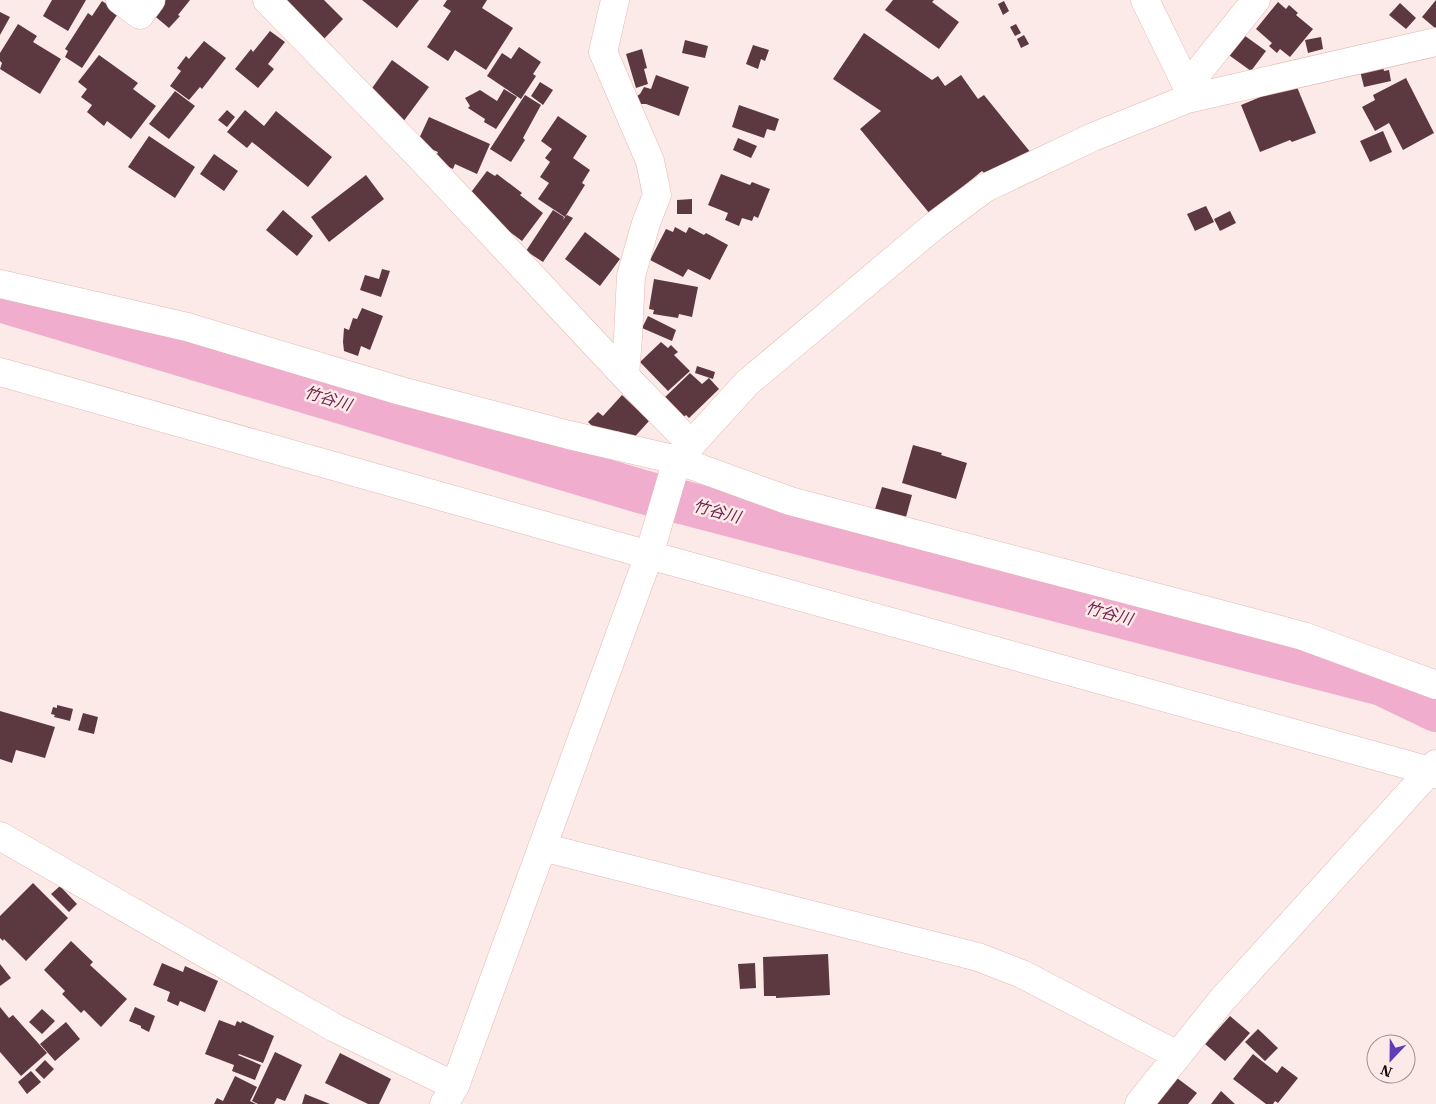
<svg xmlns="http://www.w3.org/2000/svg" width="1436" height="1104" font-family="'IBM Plex Serif','Noto Sans JP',serif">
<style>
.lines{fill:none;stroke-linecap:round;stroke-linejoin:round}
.river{stroke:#f0adce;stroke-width:44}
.building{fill:#5c3940}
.minor-casing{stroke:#e3b9b3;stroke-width:29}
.minor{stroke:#fff;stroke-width:28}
.labels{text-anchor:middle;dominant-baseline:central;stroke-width:5;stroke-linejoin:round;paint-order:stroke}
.water-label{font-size:16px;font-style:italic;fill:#702350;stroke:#fceae8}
</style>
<rect width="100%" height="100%" fill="#fceae8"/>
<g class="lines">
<path class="river" d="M 0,300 L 643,492 L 1382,684 L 1436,710"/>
</g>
<path class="building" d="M 52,0 L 86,0 L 68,31 L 43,16 Z
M 161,0 L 190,0 L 178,15 L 180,16 L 169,28 L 151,13 Z
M 283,0 L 324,0 L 343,19 L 323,40 Z
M 362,0 L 419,0 L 397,28 Z
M 447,0 L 487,0 L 482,8 L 513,28 L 486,70 L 455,50 L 448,61 L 427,47 L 451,11 L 443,6 Z
M 893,0 L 934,0 L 932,2 L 959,22 L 939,49 L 885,10 Z
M 1436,0 L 1436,27 L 1435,28 L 1422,17 Z
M 102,1 L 119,12 L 82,68 L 65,57 L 68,51 L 65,49 L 88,13 L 92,16 Z
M 1004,1 L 1009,11 L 1003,15 L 998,4 Z
M 1278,2 L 1286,9 L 1289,5 L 1298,13 L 1296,15 L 1313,29 L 1290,57 L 1280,49 L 1277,53 L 1269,46 L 1272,43 L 1256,29 Z
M 1400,3 L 1416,18 L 1406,29 L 1389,15 Z
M 0,12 L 10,17 L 0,35 Z
M 18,24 L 37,36 L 33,42 L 61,59 L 40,94 L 0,69 L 2,63 L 0,61 L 0,53 Z
M 1016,24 L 1021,33 L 1015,36 L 1010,27 Z
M 270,31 L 285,42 L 268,64 L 274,69 L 258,88 L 235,69 L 251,49 L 253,52 Z
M 864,33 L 932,80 L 938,76 L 945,86 L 961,75 L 978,99 L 984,95 L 1031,153 L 987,176 L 982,171 L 930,214 L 860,129 L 881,111 L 833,79 Z
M 1241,33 L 1266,51 L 1251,71 L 1226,53 Z
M 1024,35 L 1029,44 L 1021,48 L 1017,39 Z
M 1321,37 L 1323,49 L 1308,53 L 1305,40 Z
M 685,40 L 708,46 L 705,58 L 682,53 Z
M 204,41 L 226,58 L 202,89 L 200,87 L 189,100 L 170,86 L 181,71 L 177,68 L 186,56 L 189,59 Z
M 753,45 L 769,50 L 765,61 L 761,59 L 758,69 L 746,64 Z
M 519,47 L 541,62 L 533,74 L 536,76 L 521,99 L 487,76 L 502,53 L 511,59 Z
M 642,49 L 647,68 L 644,69 L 648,84 L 636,88 L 626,54 Z
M 99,55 L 138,83 L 133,89 L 156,106 L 131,139 L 107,121 L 104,126 L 87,112 L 92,105 L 81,97 L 87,89 L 78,82 Z
M 392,60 L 429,87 L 403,122 L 370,91 Z
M 1383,67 L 1384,71 L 1389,70 L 1391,81 L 1364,87 L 1360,71 Z
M 656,75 L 689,87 L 679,116 L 646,104 L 640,104 L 637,96 L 640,94 L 644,87 L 651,89 Z
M 1406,78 L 1434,133 L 1403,150 L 1389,123 L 1375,131 L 1362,107 L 1375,100 L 1373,95 Z
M 540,82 L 553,90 L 543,105 L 531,96 Z
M 1292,84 L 1294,89 L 1297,87 L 1316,133 L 1292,142 L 1290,140 L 1260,152 L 1241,105 Z
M 504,89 L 517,97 L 496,129 L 484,122 L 485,119 L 468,108 L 470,106 L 465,98 L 480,90 L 497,101 Z
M 175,91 L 195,106 L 169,139 L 149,124 Z
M 525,95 L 541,105 L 523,138 L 525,140 L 511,162 L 490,149 Z
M 739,105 L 779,119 L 775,131 L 767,129 L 764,138 L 732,127 Z
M 227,110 L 235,117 L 227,127 L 218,120 Z
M 245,110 L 264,126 L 276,111 L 332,157 L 308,187 L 252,142 L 247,148 L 227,132 Z
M 558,116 L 587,136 L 573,158 L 590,170 L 582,183 L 585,185 L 565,217 L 538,199 L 549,183 L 540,177 L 550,162 L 545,158 L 552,149 L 541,141 Z
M 429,117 L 490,144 L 477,174 L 455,164 L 453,169 L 434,160 L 438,152 L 417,143 Z
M 1383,131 L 1392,152 L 1370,162 L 1360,141 Z
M 149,136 L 195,167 L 175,198 L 128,167 Z
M 738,138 L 757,146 L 751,158 L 733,150 Z
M 214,154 L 238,171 L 224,191 L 200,174 Z
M 487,171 L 495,176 L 497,174 L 522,193 L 520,195 L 543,213 L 522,241 L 473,204 L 469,195 Z
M 721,174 L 750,185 L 752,182 L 770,189 L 758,218 L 754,216 L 752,221 L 742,218 L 739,226 L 725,220 L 728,213 L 708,205 Z
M 366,175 L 384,199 L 329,242 L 311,217 Z
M 692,199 L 692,214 L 677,214 L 677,200 Z
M 1206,206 L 1214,222 L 1195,231 L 1187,214 Z
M 283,210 L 313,236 L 297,256 L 266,230 Z
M 553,210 L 564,217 L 563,220 L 565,217 L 568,220 L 565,217 L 567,215 L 573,218 L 543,262 L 526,251 Z
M 1230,211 L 1236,223 L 1220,231 L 1214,219 Z
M 675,227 L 686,233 L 689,227 L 704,235 L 706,233 L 728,245 L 710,280 L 688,269 L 683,277 L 650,260 L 666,229 L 673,232 Z
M 585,232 L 620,259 L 600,286 L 565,259 Z
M 382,269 L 390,271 L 381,297 L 360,290 L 365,275 L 379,279 Z
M 654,279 L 698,287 L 692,317 L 679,314 L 678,318 L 653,314 L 654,310 L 649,309 Z
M 362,308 L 383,316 L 370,350 L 361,346 L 358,356 L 344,351 L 343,342 L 344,328 L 349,330 L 353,318 L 357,319 Z
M 648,316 L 676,330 L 672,341 L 642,328 Z
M 661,342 L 668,348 L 671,345 L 678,352 L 674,355 L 690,371 L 668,391 L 640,362 Z
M 697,366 L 715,372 L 713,379 L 695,373 Z
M 690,373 L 702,384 L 709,378 L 719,389 L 689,418 L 686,415 L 682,418 L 663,399 Z
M 622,395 L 649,421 L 630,442 L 618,431 L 613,437 L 602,435 L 588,422 L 598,412 L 603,416 Z
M 913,445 L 942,453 L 941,455 L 967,463 L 956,499 L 902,483 Z
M 882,487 L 912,495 L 906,517 L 875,509 Z
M 57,705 L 73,709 L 70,721 L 54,717 L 55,715 L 51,714 L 53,707 L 57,708 Z
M 0,711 L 55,727 L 45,758 L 16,750 L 12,763 L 0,759 Z
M 83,713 L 98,717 L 94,734 L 78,730 Z
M 33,883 L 68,918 L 26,961 L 4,939 L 3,941 L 0,938 L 0,916 Z
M 60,886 L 77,904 L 69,912 L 51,894 Z
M 71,941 L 93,962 L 90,965 L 127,999 L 101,1027 L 84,1010 L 81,1013 L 62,994 L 65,991 L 44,970 Z
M 828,954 L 830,995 L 776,998 L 776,996 L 764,996 L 763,957 Z
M 162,963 L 183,972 L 185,966 L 218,981 L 205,1012 L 180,1001 L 178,1006 L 167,1001 L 170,992 L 153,985 Z
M 755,963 L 756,988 L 740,989 L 738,964 Z
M 0,964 L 11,978 L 0,986 Z
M 0,1007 L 9,1018 L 13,1015 L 47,1053 L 21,1076 L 0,1052 Z
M 135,1007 L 155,1016 L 149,1032 L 141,1028 L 141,1026 L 129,1021 Z
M 42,1009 L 55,1021 L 42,1034 L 29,1022 Z
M 1230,1016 L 1250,1033 L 1225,1061 L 1205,1044 Z
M 219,1020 L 235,1026 L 237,1021 L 241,1023 L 242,1021 L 274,1036 L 263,1063 L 239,1054 L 238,1055 L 261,1065 L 255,1080 L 232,1071 L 234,1065 L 205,1054 Z
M 66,1022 L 80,1039 L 55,1061 L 40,1044 Z
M 1258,1029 L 1278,1048 L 1265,1061 L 1245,1042 Z
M 275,1052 L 302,1065 L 285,1101 L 277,1098 L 274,1104 L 258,1104 L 252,1101 Z
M 340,1053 L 391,1079 L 379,1104 L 368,1104 L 325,1083 Z
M 1253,1054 L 1277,1073 L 1282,1066 L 1298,1078 L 1278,1103 L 1275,1101 L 1273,1104 L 1266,1104 L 1233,1079 Z
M 45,1060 L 54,1069 L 44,1079 L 35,1070 Z
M 31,1071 L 41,1082 L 27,1094 L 18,1082 Z
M 235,1076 L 257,1087 L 250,1101 L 256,1104 L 214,1104 L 217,1098 L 223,1101 Z
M 1177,1078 L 1197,1093 L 1188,1104 L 1155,1104 Z
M 1221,1091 L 1235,1104 L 1211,1104 Z
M 305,1094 L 330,1104 L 302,1104 Z"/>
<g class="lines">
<defs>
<path id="minor" d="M 120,0 L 140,15 L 151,0
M 267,0 L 422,159 L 625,376 L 691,444
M 615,0 L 603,52 L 650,161 L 657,195 L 646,223 L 631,276 L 628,337 L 625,376
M 1145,0 L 1187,86 L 1187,99
M 1187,86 L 1256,0
M 0,284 L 187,327 L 401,391 L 569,435 L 677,460 L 790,501 L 1303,636 L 1436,685
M 0,372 L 649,555 L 1430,771 L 1436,774
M 0,836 L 335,1028 L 455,1086
M 542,847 L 978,957 L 1022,974 L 1177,1055
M 444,1104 L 455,1086 L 649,555 L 677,460 L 747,383 L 934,226 L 985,188 L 1093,137 L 1187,99 L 1436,42
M 1139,1104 L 1222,1000 L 1436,764"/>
</defs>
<use href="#minor" class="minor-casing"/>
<use href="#minor" class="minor"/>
</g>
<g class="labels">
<g class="water-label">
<text transform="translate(328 398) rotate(17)">竹谷川</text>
<text transform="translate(717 511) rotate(15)">竹谷川</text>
<text transform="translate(1109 613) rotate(15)">竹谷川</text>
</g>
</g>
<g transform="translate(1391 1059) rotate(202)"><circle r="24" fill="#fceae8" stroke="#a08f8e"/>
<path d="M0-4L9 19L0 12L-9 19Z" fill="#5e3db5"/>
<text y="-8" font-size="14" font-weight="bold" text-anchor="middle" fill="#150706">N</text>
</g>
</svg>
